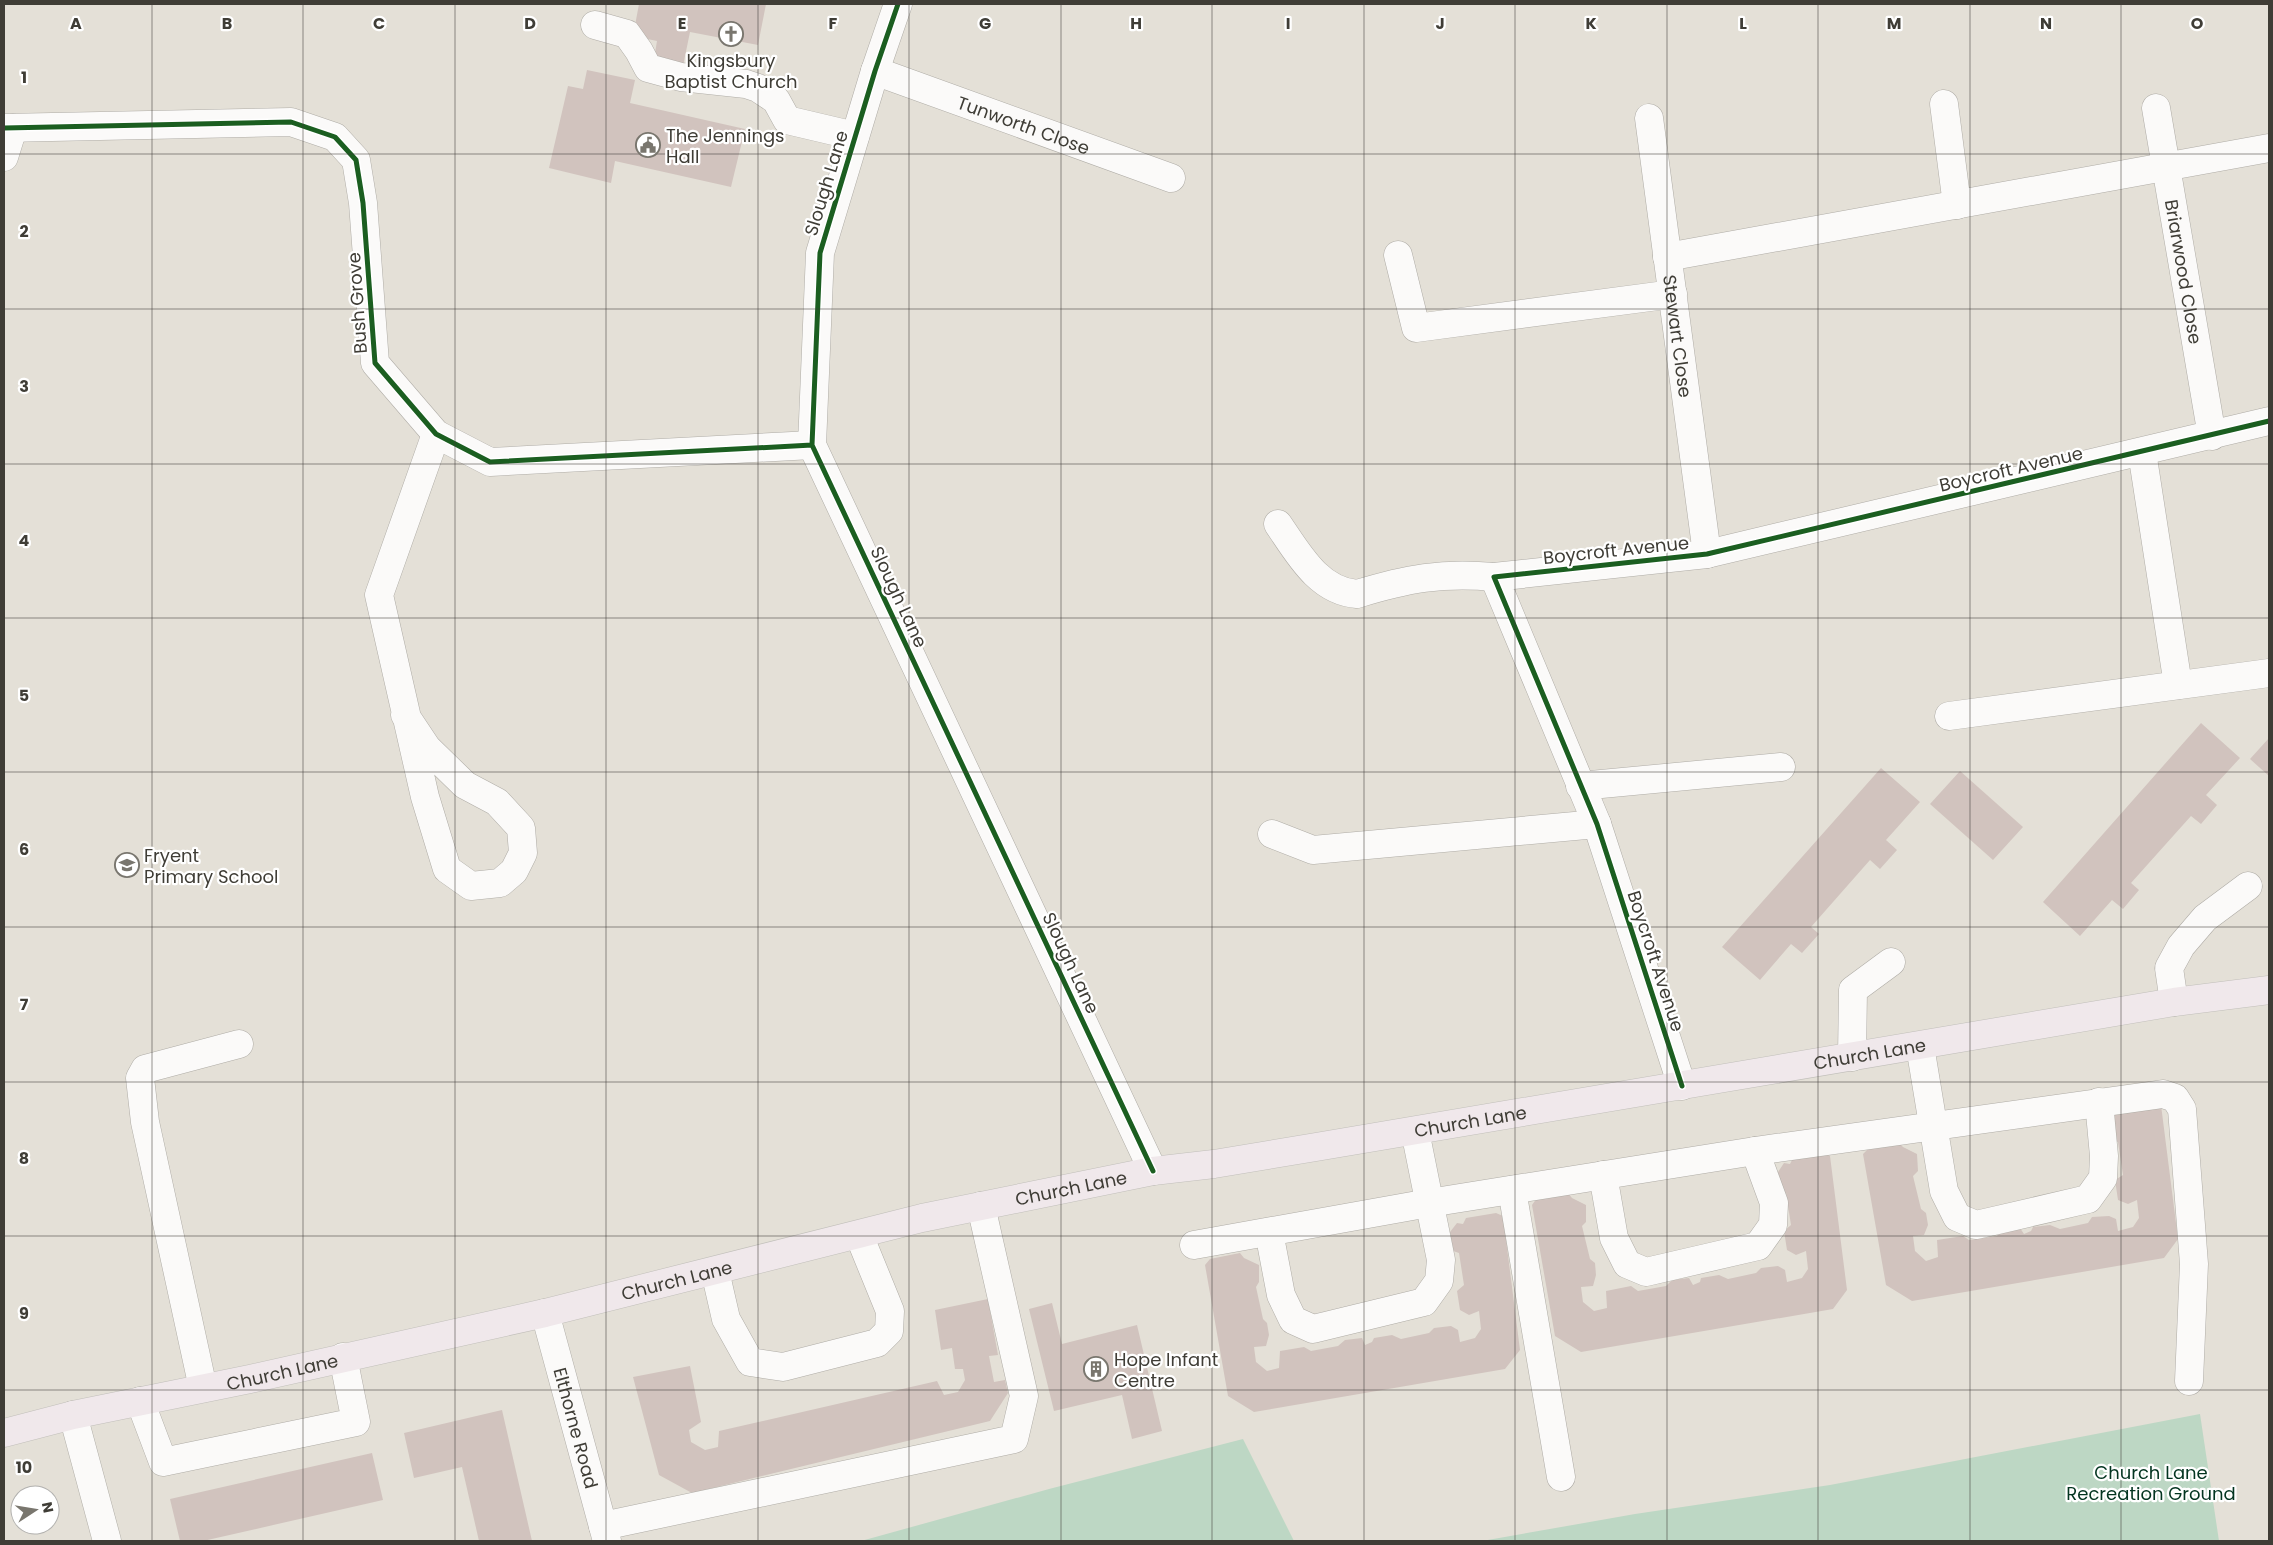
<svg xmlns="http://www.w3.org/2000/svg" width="2273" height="1545" font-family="Poppins,sans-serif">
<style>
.green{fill:#bdd7c4}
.building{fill:#d1c3be}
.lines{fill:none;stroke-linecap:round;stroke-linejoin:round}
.minor-casing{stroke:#afaca6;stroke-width:29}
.major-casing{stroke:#c1bfba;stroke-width:29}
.minor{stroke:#fbfaf9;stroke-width:28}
.major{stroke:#f0e8eb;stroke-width:28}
.cycleway-casing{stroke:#fff;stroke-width:8}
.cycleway{stroke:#1b5e20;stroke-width:5}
.grid{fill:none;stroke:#3f3d36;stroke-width:1;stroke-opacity:0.55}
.labels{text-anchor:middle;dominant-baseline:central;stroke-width:4.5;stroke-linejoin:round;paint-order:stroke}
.poi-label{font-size:18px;fill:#3f3d36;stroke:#fff;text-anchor:start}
.street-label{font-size:18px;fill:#3f3d36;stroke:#fff}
.park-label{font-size:18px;fill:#033520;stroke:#fff}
.grid-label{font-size:16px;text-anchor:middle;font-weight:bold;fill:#3f3d36;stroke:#fff;stroke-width:4.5;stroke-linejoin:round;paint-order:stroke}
</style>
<rect width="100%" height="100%" fill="#e4e0d7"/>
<path class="green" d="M 2200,1414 L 2219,1541 L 1482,1541 L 1635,1514 L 1830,1485 Z
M 1243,1439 L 1294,1541 L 861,1541 L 1049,1489 Z"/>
<path class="building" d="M 639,4 L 766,4 L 758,45 L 690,32 L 683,66 L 654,59 L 657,41 L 633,36 Z
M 587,70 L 635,80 L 630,103 L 745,129 L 731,187 L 615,161 L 611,183 L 549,168 L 568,86 L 583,89 Z
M 2201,723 L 2240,758 L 2206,795 L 2217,805 L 2201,824 L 2191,816 L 2131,883 L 2139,890 L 2123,909 L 2112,900 L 2080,936 L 2043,902 Z
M 2269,738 L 2269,776 L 2250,759 Z
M 1881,768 L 1920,802 L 1886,840 L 1897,850 L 1880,869 L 1870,860 L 1811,927 L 1819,934 L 1802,953 L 1791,944 L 1760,980 L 1722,947 Z
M 1960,771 L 2023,827 L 1993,860 L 1930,804 Z
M 2161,1105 L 2178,1239 L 2164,1258 L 1912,1301 L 1886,1285 L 1863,1154 L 1869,1148 L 1898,1142 L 1903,1147 L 1917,1154 L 1918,1171 L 1913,1176 L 1921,1209 L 1926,1213 L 1928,1225 L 1924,1235 L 1913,1236 L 1915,1251 L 1926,1261 L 1938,1257 L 1937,1240 L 1963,1236 L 1969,1240 L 1997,1236 L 2003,1229 L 2020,1228 L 2024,1234 L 2031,1231 L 2033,1227 L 2050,1225 L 2060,1229 L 2088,1223 L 2092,1217 L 2109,1216 L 2116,1219 L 2118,1231 L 2133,1227 L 2139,1218 L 2137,1200 L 2128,1204 L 2118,1200 L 2115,1180 L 2123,1175 L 2118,1142 L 2111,1140 L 2109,1121 L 2115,1112 Z
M 1822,1152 L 1830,1156 L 1847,1290 L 1833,1309 L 1581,1352 L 1555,1336 L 1532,1205 L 1537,1198 L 1567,1192 L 1572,1198 L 1586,1205 L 1586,1222 L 1582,1226 L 1590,1259 L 1595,1263 L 1596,1275 L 1593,1286 L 1581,1287 L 1583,1302 L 1594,1311 L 1607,1308 L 1606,1291 L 1631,1286 L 1638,1291 L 1666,1286 L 1672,1280 L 1689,1278 L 1693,1285 L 1700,1282 L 1701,1278 L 1719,1275 L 1728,1279 L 1756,1273 L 1761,1268 L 1778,1266 L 1785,1270 L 1787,1282 L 1802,1278 L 1808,1269 L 1806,1251 L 1796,1255 L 1787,1250 L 1784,1231 L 1791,1225 L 1786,1193 L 1779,1191 L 1778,1172 L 1784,1163 L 1790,1164 L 1793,1158 Z
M 1496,1213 L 1503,1216 L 1520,1350 L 1505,1369 L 1254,1412 L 1228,1396 L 1205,1265 L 1210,1259 L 1240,1253 L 1244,1258 L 1259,1265 L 1259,1282 L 1256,1287 L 1263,1319 L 1267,1323 L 1269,1335 L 1266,1346 L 1254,1347 L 1256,1362 L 1267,1371 L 1279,1368 L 1280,1351 L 1304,1347 L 1311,1351 L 1338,1346 L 1345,1340 L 1362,1338 L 1365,1345 L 1372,1342 L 1374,1338 L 1392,1335 L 1401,1339 L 1429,1333 L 1434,1328 L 1451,1326 L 1458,1330 L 1460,1342 L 1475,1338 L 1481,1329 L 1479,1311 L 1469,1315 L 1460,1310 L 1457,1291 L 1464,1285 L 1459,1253 L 1453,1251 L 1450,1232 L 1457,1223 L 1463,1224 L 1466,1218 Z
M 988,1299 L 998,1355 L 989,1356 L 994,1382 L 1005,1380 L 1008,1393 L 990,1421 L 692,1493 L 659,1475 L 633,1377 L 690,1366 L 701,1422 L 689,1430 L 691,1442 L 705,1450 L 718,1447 L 719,1431 L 937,1381 L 944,1395 L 958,1392 L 965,1380 L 963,1369 L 955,1369 L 952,1348 L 941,1350 L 935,1310 Z
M 1052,1303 L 1062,1344 L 1137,1325 L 1162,1431 L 1132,1439 L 1122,1395 L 1054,1411 L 1029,1309 Z
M 502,1410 L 532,1541 L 479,1541 L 462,1467 L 414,1478 L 404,1433 Z
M 372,1453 L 383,1500 L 203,1541 L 180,1541 L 170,1499 Z"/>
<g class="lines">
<defs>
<g id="minor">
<path d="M 898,4 L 875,71 L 820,253 L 812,445 L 1153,1171"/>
<path d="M 595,25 L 627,34 L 639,51 L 648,68 L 681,77 L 746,84 L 758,88 L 776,100 L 787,120 L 855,136"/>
<path id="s1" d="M 875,71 L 1171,178"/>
<path d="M 1944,104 L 1957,205"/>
<path id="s2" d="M 2156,108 L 2212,436"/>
<path id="s3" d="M 1649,118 L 1707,554"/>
<path d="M 4,128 L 291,122 L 335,137 L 356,160 L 363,203 L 375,363 L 436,434 L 490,462 L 812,445"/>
<path d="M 4,157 L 13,128"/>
<path d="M 1398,255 L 1416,328 L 1673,294"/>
<path d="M 1667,257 L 2269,148"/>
<path d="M 2142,452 L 2178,685"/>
<path d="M 1278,524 C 1298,553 1318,591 1357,594 C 1406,579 1442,572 1494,577"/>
<path d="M 405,715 L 427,748 L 465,785 L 497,802 L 521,828 L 523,853 L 514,871 L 500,883 L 471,886 L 447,869 L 425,797 L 379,595 L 436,434"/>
<path d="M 1949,716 L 2269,673"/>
<path d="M 1580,786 L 1781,767"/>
<path d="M 1272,834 L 1313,850 L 1597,824"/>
<path d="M 2174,1002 L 2169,968 L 2181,946 L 2205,918 L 2248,886"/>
<path d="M 1920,1046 L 1944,1191 L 1957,1217 L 1976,1225 L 2088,1199 L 2103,1178 L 2104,1156 L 2099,1102"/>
<path d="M 1852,1057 L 1853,990 L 1891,962"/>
<path d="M 1682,1086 L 1597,824 L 1494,577 L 1707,554 L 2269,421"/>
<path d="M 1603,1175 L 1614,1238 L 1627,1264 L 1646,1272 L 1758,1246 L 1773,1225 L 1774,1203 L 1755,1151"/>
<path d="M 1512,1190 L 1561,1477"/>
<path d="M 1269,1232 L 1281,1295 L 1293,1320 L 1313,1329 L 1424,1302 L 1439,1281 L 1441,1260 L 1415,1131"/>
<path d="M 1194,1245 L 1429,1203 L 1755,1151 L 2163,1094 L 2175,1098 L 2182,1109 L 2194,1264 L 2189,1381"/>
<path d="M 715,1271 L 726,1319 L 750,1362 L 783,1367 L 877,1343 L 889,1331 L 890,1311 L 859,1235"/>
<path id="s4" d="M 545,1313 L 607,1541"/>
<path d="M 203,1388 L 145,1122 L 140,1078 L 145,1069 L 239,1044"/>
<path d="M 140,1401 L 163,1462 L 356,1422 L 343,1357"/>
<path d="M 73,1415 L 107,1541"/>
<path d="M 603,1526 L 1014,1439 L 1024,1396 L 981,1206"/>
</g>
<g id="major">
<path id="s5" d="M 4,1433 L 73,1415 L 250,1379 L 545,1313 L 922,1218 L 1153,1171 L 1214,1164 L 1316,1147 L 2174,1002 L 2269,990"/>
</g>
</defs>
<use href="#minor" class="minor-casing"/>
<use href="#major" class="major-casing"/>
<use href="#minor" class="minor"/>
<use href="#major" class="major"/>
<defs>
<path id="cycleway" d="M 898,4 L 875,71 L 820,253 L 812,445 L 1153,1171
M 4,128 L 291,122 L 335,137 L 356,160 L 363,203 L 375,363 L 436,434 L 490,462 L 812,445
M 1682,1086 L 1597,824 L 1494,577 L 1707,554 L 2269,421"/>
</defs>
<use href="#cycleway" class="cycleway-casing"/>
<use href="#cycleway" class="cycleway"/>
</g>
<path class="grid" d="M 152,4 L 152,1541M 303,4 L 303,1541M 455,4 L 455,1541M 606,4 L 606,1541M 758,4 L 758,1541M 909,4 L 909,1541M 1061,4 L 1061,1541M 1212,4 L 1212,1541M 1364,4 L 1364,1541M 1515,4 L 1515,1541M 1667,4 L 1667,1541M 1818,4 L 1818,1541M 1970,4 L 1970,1541M 2121,4 L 2121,1541M 4,154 L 2269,154M 4,309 L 2269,309M 4,464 L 2269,464M 4,618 L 2269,618M 4,772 L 2269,772M 4,927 L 2269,927M 4,1082 L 2269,1082M 4,1236 L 2269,1236M 4,1390 L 2269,1390"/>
<defs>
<symbol id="church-ring" viewBox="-11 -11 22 22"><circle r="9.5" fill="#fff" stroke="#79766e" stroke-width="1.5"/><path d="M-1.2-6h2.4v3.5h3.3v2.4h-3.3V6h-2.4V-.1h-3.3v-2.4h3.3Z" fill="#79766e"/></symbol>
<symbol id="civic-ring" viewBox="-11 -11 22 22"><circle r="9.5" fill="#fff" stroke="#79766e" stroke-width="1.5"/><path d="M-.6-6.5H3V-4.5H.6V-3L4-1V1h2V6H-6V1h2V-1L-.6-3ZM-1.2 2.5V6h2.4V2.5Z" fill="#79766e"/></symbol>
<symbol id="school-ring" viewBox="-11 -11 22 22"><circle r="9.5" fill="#fff" stroke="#79766e" stroke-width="1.5"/><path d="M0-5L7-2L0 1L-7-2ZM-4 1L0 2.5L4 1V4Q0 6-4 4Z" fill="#79766e"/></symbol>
<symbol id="building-ring" viewBox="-11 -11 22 22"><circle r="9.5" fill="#fff" stroke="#79766e" stroke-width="1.5"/><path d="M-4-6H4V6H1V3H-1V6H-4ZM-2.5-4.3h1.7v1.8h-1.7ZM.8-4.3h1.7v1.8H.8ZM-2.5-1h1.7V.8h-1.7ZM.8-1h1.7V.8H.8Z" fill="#79766e"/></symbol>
</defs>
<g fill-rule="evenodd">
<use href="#church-ring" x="717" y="20" width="28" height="28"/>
<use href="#civic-ring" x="634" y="131" width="28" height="28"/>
<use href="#school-ring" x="113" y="851" width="28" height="28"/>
<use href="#building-ring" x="1082" y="1355" width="28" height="28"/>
</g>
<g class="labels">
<g class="poi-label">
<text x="731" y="60" text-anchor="middle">Kingsbury<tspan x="731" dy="21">Baptist Church</tspan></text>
<text x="666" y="135">The Jennings<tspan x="666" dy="21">Hall</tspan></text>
<text x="144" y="855">Fryent<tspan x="144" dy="21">Primary School</tspan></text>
<text x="1114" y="1359">Hope Infant<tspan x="1114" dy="21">Centre</tspan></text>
</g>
<g class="street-label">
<text stroke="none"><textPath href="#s1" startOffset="158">Tunworth Close</textPath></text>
<text transform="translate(826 183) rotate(-73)">Slough Lane</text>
<text stroke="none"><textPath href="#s2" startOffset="166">Briarwood Close</textPath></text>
<text transform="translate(357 303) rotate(-94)">Bush Grove</text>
<text stroke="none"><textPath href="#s3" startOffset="220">Stewart Close</textPath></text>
<text transform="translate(2011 469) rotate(-13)">Boycroft Avenue</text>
<text transform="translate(1616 550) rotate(-6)">Boycroft Avenue</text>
<text transform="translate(899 597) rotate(65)">Slough Lane</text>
<text transform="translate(1656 961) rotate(72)">Boycroft Avenue</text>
<text transform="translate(1071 963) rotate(65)">Slough Lane</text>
<text stroke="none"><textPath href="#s5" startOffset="1905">Church Lane</textPath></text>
<text stroke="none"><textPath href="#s5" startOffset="1500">Church Lane</textPath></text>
<text stroke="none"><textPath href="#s5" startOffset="1095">Church Lane</textPath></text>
<text stroke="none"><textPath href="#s5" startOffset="690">Church Lane</textPath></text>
<text stroke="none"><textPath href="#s5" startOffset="285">Church Lane</textPath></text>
<text stroke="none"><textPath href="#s4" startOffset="119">Elthorne Road</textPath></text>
</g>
<g class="park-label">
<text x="2151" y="1472">Church Lane<tspan x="2151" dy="21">Recreation Ground</tspan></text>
</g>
</g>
<g class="grid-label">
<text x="76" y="29">A</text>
<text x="227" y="29">B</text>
<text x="379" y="29">C</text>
<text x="530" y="29">D</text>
<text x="682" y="29">E</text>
<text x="833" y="29">F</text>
<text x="985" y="29">G</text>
<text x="1136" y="29">H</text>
<text x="1288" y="29">I</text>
<text x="1440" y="29">J</text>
<text x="1591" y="29">K</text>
<text x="1743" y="29">L</text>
<text x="1894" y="29">M</text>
<text x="2046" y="29">N</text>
<text x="2197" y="29">O</text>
<text x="24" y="83">1</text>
<text x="24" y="237">2</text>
<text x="24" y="392">3</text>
<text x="24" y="546">4</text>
<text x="24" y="701">5</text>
<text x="24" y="855">6</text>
<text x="24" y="1010">7</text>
<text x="24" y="1164">8</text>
<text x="24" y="1319">9</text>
<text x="24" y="1473">10</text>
</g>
<rect width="2273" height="1545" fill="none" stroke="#3f3d36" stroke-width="10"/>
<g transform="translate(35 1510) rotate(78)"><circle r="24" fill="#ffffff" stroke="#b2b1af"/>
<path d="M0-4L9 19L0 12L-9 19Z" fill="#79766e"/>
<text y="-8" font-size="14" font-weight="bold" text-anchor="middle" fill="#3f3d36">N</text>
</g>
</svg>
